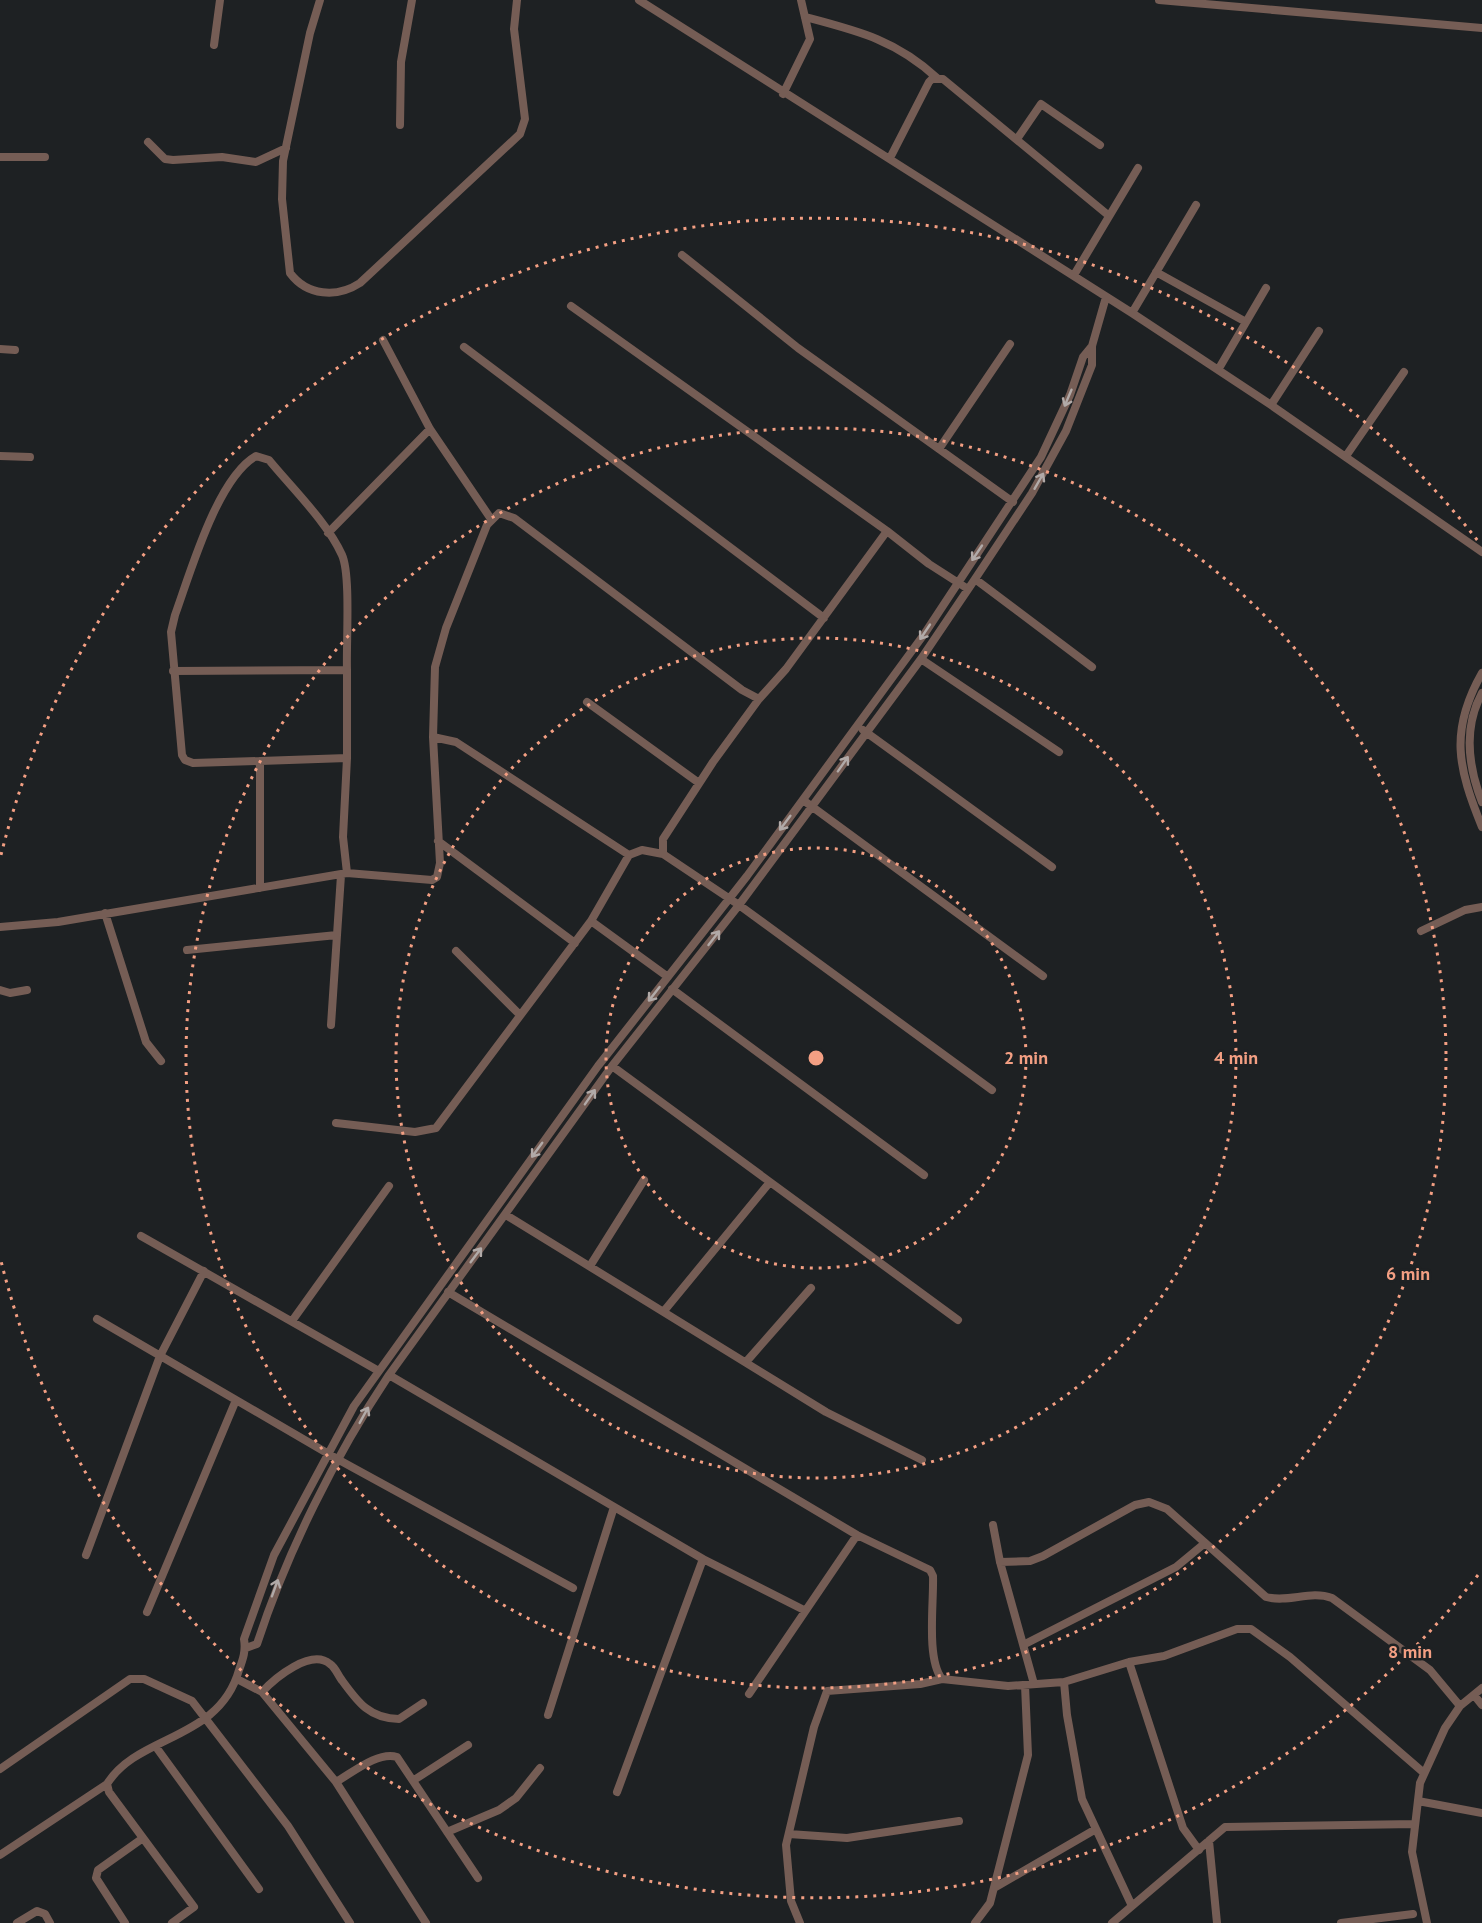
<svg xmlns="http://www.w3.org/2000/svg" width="1482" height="1923" font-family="'PT Sans',sans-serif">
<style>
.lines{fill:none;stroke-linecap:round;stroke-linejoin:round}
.street{stroke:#755d55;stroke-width:8}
.oneway{stroke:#b1aaa8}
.ring{fill:none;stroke:#f39f83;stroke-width:3;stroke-dasharray:3 6}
.centre{fill:#f39f83;stroke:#1e2123;stroke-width:3}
.ring-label{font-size:18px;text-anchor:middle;font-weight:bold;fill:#f39f83;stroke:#1e2123;stroke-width:5;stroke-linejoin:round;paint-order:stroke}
</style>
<rect width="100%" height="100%" fill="#1e2123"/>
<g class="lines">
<path class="street" d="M 320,0 L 310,33 L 283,161 L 282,199 L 290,273 C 307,296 337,298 360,283 L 520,134 L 525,119 L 514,29 L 517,0
M 639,0 L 1132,313 L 1271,405 L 1482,552
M 1159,0 L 1482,28
M 805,17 C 858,31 896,40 937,78
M 214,45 L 220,0
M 783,94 L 810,39 L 801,0
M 400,125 L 401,62 L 412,0
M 1017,139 L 1041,104 L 1100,145
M 148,142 L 165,159 L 173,160 L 222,157 L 256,162 L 286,148
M 0,157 L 45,157
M 890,158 L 929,82 L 932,79 L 943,79 L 1108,215
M 682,255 L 798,348 L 1013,502
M 1156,272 L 1246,322
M 1074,275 L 1138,168
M 571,306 L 887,531
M 1132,313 L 1196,205
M 383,340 L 430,429 L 491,519
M 464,347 L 824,618
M 0,349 L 15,350
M 1218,370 L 1266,288
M 1271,405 L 1319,331
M 939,449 L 1010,344
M 0,456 L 30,457
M 1346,456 L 1404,372
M 328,533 L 430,429
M 975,579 L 1092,667
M 921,659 L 1059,752
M 173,671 L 347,670 L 347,758
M 1482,673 C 1449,731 1458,768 1482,827
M 1482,693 C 1463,728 1468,766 1482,802
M 587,702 L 699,783
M 863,730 L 1052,867
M 433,737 L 456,742 L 629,855 L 642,850 L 663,854 L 739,905 L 992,1090
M 260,761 L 193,763 L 185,760 L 182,755 L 171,632 L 175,615 C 190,574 217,478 256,456 L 269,460 C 292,488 327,522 342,555 C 351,575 346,645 347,670
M 803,800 L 1043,976
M 438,841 L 575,943
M 663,854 L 663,839 L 713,762 L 759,699
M 629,855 L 591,921 L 668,977
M 260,888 L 260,761 L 347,758 L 343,837 L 347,873
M 105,913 L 146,1042 L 161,1061
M 0,927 L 58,922 L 347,873 L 432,880 L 437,877 L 440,863 L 433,737 L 435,667 L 446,628 L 487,525 L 499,513 L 514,518 L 742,690 L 759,699 L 786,669 L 887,531 L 929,564 L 968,589
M 1421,931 L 1465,910 L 1482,907
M 187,950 L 337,935
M 456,951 L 520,1015
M 672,989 L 924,1175
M 0,990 L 10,993 L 27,990
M 331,1025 L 341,875
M 612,1066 L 958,1320
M 336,1123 L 415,1132 L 436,1128 L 591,921
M 506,1215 L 826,1412 L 922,1460
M 141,1236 L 377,1370
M 590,1266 L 644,1180
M 448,1292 L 857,1535 L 930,1570 L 933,1576 C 934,1602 926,1659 942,1679 L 1008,1686 L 1064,1682 L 1129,1662 L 1164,1656 L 1237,1629 L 1251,1629 L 1290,1657 L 1424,1773
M 664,1311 L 770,1182
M 97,1319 L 339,1460 L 573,1588
M 292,1321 L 389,1186
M 746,1362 L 811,1288
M 389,1375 L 703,1559 L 617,1792
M 993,1525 L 1000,1562 L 1034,1684
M 86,1555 L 160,1356 L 204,1271
M 703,1559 L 804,1610
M 1000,1562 L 1030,1561 L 1043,1556 L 1135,1505 L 1149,1502 L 1167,1509 L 1266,1597 C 1289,1603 1310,1590 1332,1598 L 1430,1670 L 1460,1706
M 147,1612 L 236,1400
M 1025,1644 L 1176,1567 L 1205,1543
M 246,1648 L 257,1644 C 287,1552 335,1456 389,1375 L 612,1066 L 739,905 L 921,659 L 975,579 L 1032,493 L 1066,431 L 1092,365 L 1092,346 L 1106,297
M 1129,1662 L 1183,1828 L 1199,1850
M 237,1679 L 262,1692 L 336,1782 L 426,1923
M 1064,1682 L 1067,1715 L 1082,1799 L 1132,1906
M 262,1692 C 275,1678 311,1648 330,1664 C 335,1667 338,1675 341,1679 C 357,1701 369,1719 399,1719 L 423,1703
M 749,1694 L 857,1535
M 1474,1695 L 1482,1705
M 548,1715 L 614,1507
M 156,1747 L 259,1889
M 0,1769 L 130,1679 L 144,1679 L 192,1701 L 288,1826 L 350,1923
M 414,1780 L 468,1745
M 336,1782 C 352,1773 378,1751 397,1757 L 478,1878
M 1418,1801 L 1482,1813
M 447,1832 L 499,1810 L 516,1798 L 540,1768
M 789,1834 L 847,1838 L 959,1821
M 143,1838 L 194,1907 L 172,1923
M 1209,1841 L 1217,1923
M 0,1855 L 107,1784
M 994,1888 L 1096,1829
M 17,1923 L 37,1911 L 45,1914 L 50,1923
M 125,1923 L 96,1878 L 98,1870 L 143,1838 L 109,1792 L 107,1784 C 138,1734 219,1741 239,1670 C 243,1659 246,1651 244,1639 L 274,1555 L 354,1406 L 598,1066 L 747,876 L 925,633 L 1041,457 L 1070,395 L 1083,357 L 1092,346
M 800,1923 L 791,1901 L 786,1845 L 814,1727 L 827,1691 L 920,1684 L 942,1679
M 975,1923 L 990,1903 L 1028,1755 L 1025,1685
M 1112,1923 L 1225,1827 L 1415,1824
M 1341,1923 L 1413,1914
M 1427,1923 L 1412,1852 L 1420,1783 L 1445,1728 L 1460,1706 L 1482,1688"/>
</g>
<defs><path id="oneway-shaft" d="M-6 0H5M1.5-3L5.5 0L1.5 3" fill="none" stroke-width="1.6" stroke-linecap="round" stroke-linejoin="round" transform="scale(1.5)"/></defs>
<g class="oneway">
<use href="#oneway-shaft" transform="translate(1068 398) rotate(113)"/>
<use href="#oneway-shaft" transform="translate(1039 481) rotate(-60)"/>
<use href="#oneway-shaft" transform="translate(977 553) rotate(124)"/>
<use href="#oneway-shaft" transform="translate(925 632) rotate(124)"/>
<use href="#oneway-shaft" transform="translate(843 764) rotate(-55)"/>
<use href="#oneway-shaft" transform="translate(785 823) rotate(127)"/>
<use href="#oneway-shaft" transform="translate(714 938) rotate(-52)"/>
<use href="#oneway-shaft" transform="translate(654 994) rotate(128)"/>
<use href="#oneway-shaft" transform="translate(590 1097) rotate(-55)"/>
<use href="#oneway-shaft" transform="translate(537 1150) rotate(126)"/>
<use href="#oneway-shaft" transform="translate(476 1255) rotate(-53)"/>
<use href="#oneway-shaft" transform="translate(364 1415) rotate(-61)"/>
<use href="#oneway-shaft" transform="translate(275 1588) rotate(-70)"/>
</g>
<g class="ring">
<circle cx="816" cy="1058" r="210"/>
<circle cx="816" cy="1058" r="420"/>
<circle cx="816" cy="1058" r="630"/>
<path d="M1478 1575A840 840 0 0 1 1 1261M1 855A840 840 0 0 1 1478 541"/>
</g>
<circle cx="816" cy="1058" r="9" class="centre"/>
<g class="ring-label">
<text x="1026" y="1064">2 min</text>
<text x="1236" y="1064">4 min</text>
<text x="1408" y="1280">6 min</text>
<text x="1410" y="1658">8 min</text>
</g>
</svg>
